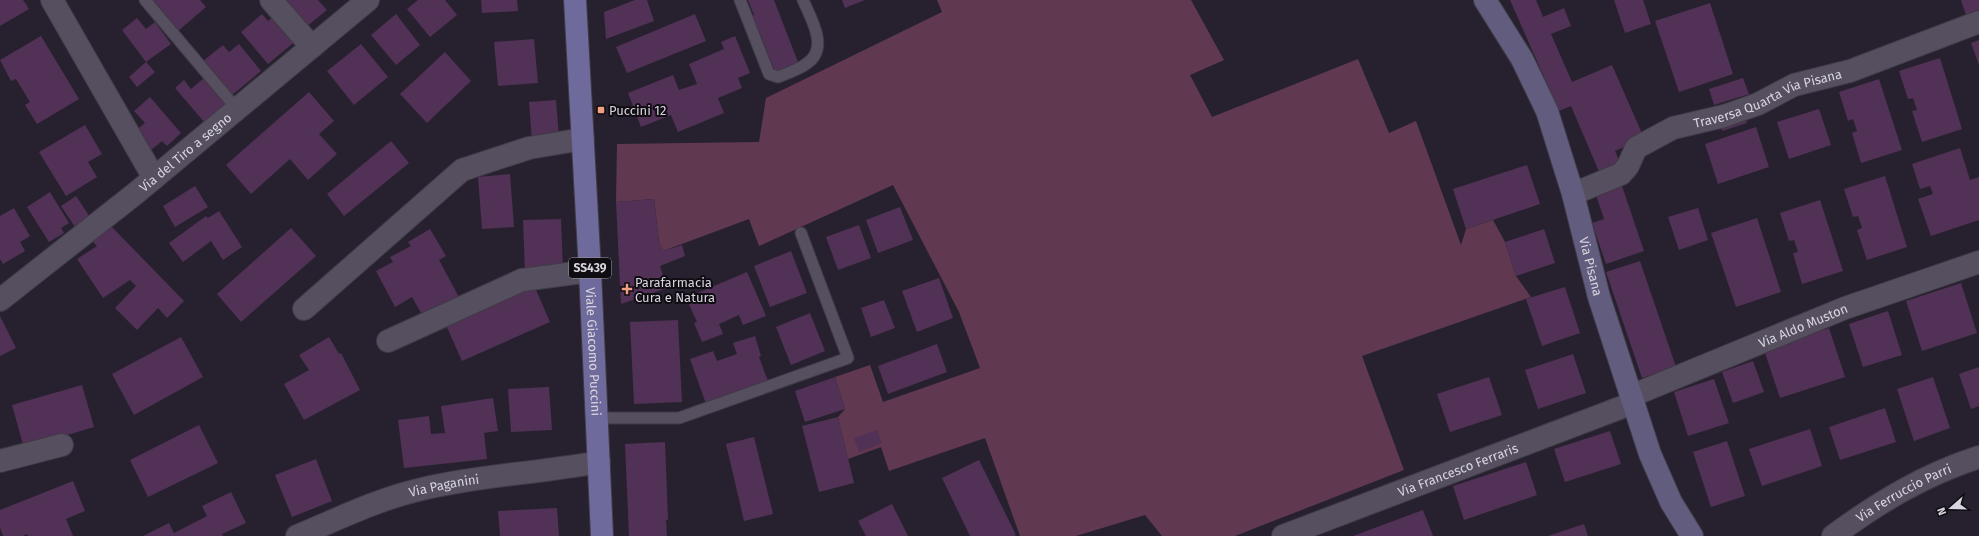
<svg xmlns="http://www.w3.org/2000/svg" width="1979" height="536" font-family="'Fira Sans',sans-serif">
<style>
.green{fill:#603951}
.building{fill:#513155}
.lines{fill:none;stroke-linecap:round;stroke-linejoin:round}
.lane-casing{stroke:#403b47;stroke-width:13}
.street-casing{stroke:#403b47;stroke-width:24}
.secondary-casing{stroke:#403b47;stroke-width:24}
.primary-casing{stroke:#403b47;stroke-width:24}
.lane{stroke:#554f5f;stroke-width:11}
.street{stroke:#554f5f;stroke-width:22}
.secondary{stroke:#625d7e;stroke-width:22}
.primary{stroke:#6e6b9c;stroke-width:22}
.poi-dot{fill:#f2a081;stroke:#0f0c12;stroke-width:1.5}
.labels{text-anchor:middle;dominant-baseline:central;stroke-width:4;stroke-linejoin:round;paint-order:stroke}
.shield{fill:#0f0c12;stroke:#9c99a2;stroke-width:1}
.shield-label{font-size:12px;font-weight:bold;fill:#d9d5df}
.street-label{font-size:13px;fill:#d9d5df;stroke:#0f0c12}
.poi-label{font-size:13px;fill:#d9d5df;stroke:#0f0c12;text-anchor:start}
</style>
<rect width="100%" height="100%" fill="#27212f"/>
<path class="green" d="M 937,0 L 1191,0 L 1224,60 L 1190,75 L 1212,117 L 1358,59 L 1389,133 L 1416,121 L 1461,245 L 1466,229 L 1493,220 L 1505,242 L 1516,276 L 1531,297 L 1362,356 L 1404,470 L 1235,536 L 1162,536 L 1145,515 L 1076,536 L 1020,536 L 985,438 L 889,471 L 881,447 L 848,459 L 838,417 L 845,409 L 835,377 L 870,365 L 883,402 L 980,368 L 959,312 L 893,185 L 759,246 L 749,219 L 663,251 L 659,242 L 654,199 L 616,202 L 617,144 L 759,142 L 766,98 L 942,12 Z"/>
<path class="building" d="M 0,0 L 23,0 L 29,9 L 0,26 Z
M 152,0 L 200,0 L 206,7 L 178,31 Z
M 274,0 L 318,0 L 327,10 L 301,31 Z
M 418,0 L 445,0 L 457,15 L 430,37 L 407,9 Z
M 481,0 L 517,0 L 518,11 L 482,13 Z
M 635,0 L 647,0 L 654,21 L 606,39 L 604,12 Z
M 748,0 L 774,0 L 798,62 L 775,72 L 761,36 L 758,37 L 750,17 L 754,15 Z
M 842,0 L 865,0 L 845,8 Z
M 1510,0 L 1536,0 L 1543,17 L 1564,8 L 1571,26 L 1551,34 L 1572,82 L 1612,65 L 1644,138 L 1615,151 L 1621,165 L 1600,174 L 1571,106 L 1559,111 Z
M 1614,0 L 1643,0 L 1651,24 L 1625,33 Z
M 1961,0 L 1979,0 L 1979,10 L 1966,15 Z
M 1710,3 L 1733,74 L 1679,92 L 1655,21 Z
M 262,14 L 268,21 L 277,14 L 298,39 L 268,64 L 241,32 Z
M 396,14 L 420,45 L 396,65 L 371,35 Z
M 695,14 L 706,41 L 627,73 L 616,47 Z
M 137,18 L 146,29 L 155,22 L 171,44 L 146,62 L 122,30 Z
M 41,36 L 79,99 L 37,124 L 25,105 L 30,102 L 16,79 L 11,81 L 0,60 Z
M 735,36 L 750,73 L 738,78 L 742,88 L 718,98 L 724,113 L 678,132 L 671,115 L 641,127 L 628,93 L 673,75 L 679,90 L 697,84 L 689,64 L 724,49 L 721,42 Z
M 534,39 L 538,83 L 498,86 L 494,42 Z
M 1979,40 L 1979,65 L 1971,43 Z
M 239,44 L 261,71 L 232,95 L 203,61 L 223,45 L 229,52 Z
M 361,44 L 388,77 L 354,105 L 327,71 Z
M 445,52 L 471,81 L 427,123 L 400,94 Z
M 1940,58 L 1962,129 L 1922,142 L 1912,111 L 1917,110 L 1913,98 L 1908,99 L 1899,71 Z
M 146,62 L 155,72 L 137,87 L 129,77 Z
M 204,78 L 226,105 L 205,123 L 175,88 L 184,80 L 191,89 Z
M 1743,78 L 1749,94 L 1714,105 L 1709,89 Z
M 1879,79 L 1902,150 L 1861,163 L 1852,133 L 1857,131 L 1853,119 L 1848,121 L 1839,92 Z
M 309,92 L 334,121 L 319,134 L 337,154 L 308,180 L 290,159 L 251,194 L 226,165 Z
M 150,97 L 181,133 L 167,146 L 162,141 L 151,150 L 135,131 L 145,123 L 134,111 Z
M 556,100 L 559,138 L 532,140 L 529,102 Z
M 1742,107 L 1747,123 L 1722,131 L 1717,115 Z
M 1819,109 L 1831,145 L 1789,159 L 1777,122 Z
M 85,125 L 102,154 L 88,162 L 97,177 L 66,196 L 39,152 Z
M 1756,127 L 1769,167 L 1718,184 L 1705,144 Z
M 391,141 L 409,163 L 344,216 L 327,194 Z
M 1960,148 L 1970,180 L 1979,177 L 1979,220 L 1931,236 L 1918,199 L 1933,194 L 1930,186 L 1920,189 L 1912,164 Z
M 1527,165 L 1540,204 L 1466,229 L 1453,189 Z
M 510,174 L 514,227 L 482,229 L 478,177 Z
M 1885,176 L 1907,247 L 1867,260 L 1857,230 L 1862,228 L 1858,216 L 1853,217 L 1844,189 Z
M 1621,183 L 1644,251 L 1606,264 L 1592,223 L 1604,219 L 1595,192 Z
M 195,186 L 208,207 L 175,227 L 163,206 Z
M 50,192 L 69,223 L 61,228 L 64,233 L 49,242 L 27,207 Z
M 76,196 L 92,220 L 77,230 L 61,206 Z
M 654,199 L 659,242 L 663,251 L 682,245 L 685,256 L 660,266 L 667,288 L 621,304 L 616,202 Z
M 1820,200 L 1843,271 L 1802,284 L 1793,253 L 1798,252 L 1794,240 L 1789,241 L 1780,213 Z
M 900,207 L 913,240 L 878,253 L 866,220 Z
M 14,208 L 30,236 L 20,242 L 25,251 L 3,264 L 0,259 L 0,216 Z
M 1698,208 L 1708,240 L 1679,250 L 1668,217 Z
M 219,211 L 242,247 L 223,260 L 211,241 L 183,262 L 169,243 L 206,216 L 208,218 Z
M 1757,218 L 1781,292 L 1736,307 L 1711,233 Z
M 561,219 L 563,271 L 525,272 L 523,220 Z
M 110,225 L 184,301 L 167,318 L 158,308 L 137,330 L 115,308 L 136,286 L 130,280 L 103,298 L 77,259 L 97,246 L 93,242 Z
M 859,225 L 871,258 L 838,270 L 826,237 Z
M 291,228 L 316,256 L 241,322 L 217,294 Z
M 430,229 L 446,256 L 439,260 L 460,299 L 424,318 L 412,297 L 395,307 L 376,271 L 393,262 L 390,257 L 411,246 L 408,242 Z
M 1544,229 L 1555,263 L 1516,276 L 1505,242 Z
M 791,251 L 807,293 L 770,307 L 754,266 Z
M 1640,261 L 1676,367 L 1642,378 L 1606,272 Z
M 747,272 L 766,316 L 743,325 L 739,315 L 719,324 L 723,334 L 702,342 L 694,323 L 697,322 L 686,298 Z
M 939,278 L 953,318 L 917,332 L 902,291 Z
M 533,283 L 550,322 L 462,361 L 445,323 Z
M 1961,283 L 1977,333 L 1922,351 L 1906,301 Z
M 1565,287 L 1580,333 L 1542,346 L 1526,299 Z
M 884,300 L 895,328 L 871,337 L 861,308 Z
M 1888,311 L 1902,355 L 1863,367 L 1849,324 Z
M 810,313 L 825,351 L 791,365 L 776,327 Z
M 0,316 L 16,348 L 0,356 Z
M 678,320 L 682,402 L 634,404 L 630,322 Z
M 1829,328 L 1845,377 L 1780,398 L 1764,350 Z
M 755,336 L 761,356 L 759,357 L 768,381 L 706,404 L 690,359 L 713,351 L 717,361 L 737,354 L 733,343 Z
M 181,337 L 203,377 L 134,415 L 112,374 Z
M 329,337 L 339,354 L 341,353 L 360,390 L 304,420 L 284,384 L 309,370 L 299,355 Z
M 937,344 L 947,372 L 888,394 L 878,366 Z
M 1573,354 L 1586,393 L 1538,409 L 1525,370 Z
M 1753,361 L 1764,392 L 1733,403 L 1722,372 Z
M 1979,367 L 1979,406 L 1971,409 L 1959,374 Z
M 835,377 L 845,409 L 805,422 L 795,391 Z
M 1489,377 L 1502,415 L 1450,432 L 1437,394 Z
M 1933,377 L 1950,428 L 1914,441 L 1897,389 Z
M 1714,379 L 1729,423 L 1688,436 L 1674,392 Z
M 82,385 L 94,427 L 24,448 L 12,405 Z
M 549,387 L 552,430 L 511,432 L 508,389 Z
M 493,398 L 498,431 L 484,433 L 487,459 L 404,468 L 398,420 L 429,416 L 431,434 L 445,433 L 441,406 Z
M 1885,408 L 1896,442 L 1840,460 L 1829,427 Z
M 838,417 L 854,483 L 819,492 L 802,426 Z
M 199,425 L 218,463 L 148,497 L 130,460 Z
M 1810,429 L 1822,466 L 1762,486 L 1749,449 Z
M 877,430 L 882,443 L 859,452 L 854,438 Z
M 1610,431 L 1621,464 L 1565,482 L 1554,449 Z
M 754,437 L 773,514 L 744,521 L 726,444 Z
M 1727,441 L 1745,496 L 1711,507 L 1693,452 Z
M 665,442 L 668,520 L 666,520 L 667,536 L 629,536 L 625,444 Z
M 316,459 L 332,501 L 292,517 L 275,475 Z
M 979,460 L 1016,535 L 1014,536 L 970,536 L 942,478 Z
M 1526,462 L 1537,495 L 1464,520 L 1453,486 Z
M 73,481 L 85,511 L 66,519 L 73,536 L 28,536 L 27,534 L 23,536 L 3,536 L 0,528 L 0,510 Z
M 231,492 L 246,523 L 222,534 L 223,536 L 143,536 L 169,523 L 174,533 L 207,516 L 202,506 Z
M 892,504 L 908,536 L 866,536 L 858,521 Z
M 557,508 L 559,536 L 500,536 L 498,511 Z
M 1423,510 L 1433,536 L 1353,536 Z
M 1584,524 L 1588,536 L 1548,536 Z"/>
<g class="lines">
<defs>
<path id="lane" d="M 145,0 L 237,109
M 740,0 L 769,74 L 778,77 C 787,73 798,70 806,64 C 830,49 811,19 803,0
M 596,418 L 679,418 L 848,358 L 801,233"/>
<g id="street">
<path d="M 52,0 L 154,178"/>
<path d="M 271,0 L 312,47"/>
<path id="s1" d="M 1573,194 L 1621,174 L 1628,166 L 1636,148 L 1673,128 L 1724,116 L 1758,104 L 1794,85 L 1850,71 L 1979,22"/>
<path id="s2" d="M 0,300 L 136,193 L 368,0"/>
<path d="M 304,309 L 462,170 L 529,148 L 583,139"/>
<path d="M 388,341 L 522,280 L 590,271"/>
<path id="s3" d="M 1631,396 L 1845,308 L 1979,262"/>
<path d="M 0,461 L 62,445"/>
<path id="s4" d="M 297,536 C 338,519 378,499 422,489 C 480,475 540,473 599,462"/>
<path id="s5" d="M 1283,536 L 1633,403"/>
<path id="s6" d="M 1833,536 C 1879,502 1924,475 1979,457"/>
</g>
<g id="secondary">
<path id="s7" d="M 1485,0 L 1522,59 L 1547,111 L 1573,194 L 1599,297 L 1650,454 L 1671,502 L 1692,536"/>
</g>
<g id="primary">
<path id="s8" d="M 575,0 L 590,271 L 602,536"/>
</g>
</defs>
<use href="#lane" class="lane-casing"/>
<use href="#street" class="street-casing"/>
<use href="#secondary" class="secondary-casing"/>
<use href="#primary" class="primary-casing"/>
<use href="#lane" class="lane"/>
<use href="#street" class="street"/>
<use href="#secondary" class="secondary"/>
<use href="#primary" class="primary"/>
</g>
<g class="poi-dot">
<rect x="597" y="106" width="8" height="8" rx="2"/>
<path d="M625 283h4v4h4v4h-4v4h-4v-4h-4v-4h4z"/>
</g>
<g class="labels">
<rect class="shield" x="569" y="258" width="42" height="20" rx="3"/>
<g class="shield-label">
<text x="590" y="268">SS439</text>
</g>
<g class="street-label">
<text stroke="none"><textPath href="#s1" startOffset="224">Traversa Quarta Via Pisana</textPath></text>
<text stroke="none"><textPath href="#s2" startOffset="237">Via del Tiro a segno</textPath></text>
<text stroke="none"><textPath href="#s7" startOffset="289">Via Pisana</textPath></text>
<text stroke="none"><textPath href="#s3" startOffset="186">Via Aldo Muston</textPath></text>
<text stroke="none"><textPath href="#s8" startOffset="352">Viale Giacomo Puccini</textPath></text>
<text stroke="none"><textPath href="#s5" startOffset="187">Via Francesco Ferraris</textPath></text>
<text stroke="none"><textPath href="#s4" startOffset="156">Via Paganini</textPath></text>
<text stroke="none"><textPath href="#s6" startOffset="83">Via Ferruccio Parri</textPath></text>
</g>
<g class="poi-label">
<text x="609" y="110">Puccini 12</text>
<text x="635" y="282">Parafarmacia<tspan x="635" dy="15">Cura e Natura</tspan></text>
</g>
</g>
<g transform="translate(1951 508) rotate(250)" stroke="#0f0c12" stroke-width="3" paint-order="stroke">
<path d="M0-3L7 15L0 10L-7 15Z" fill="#d9d5df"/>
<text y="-6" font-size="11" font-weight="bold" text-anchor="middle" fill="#d9d5df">N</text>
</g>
</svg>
